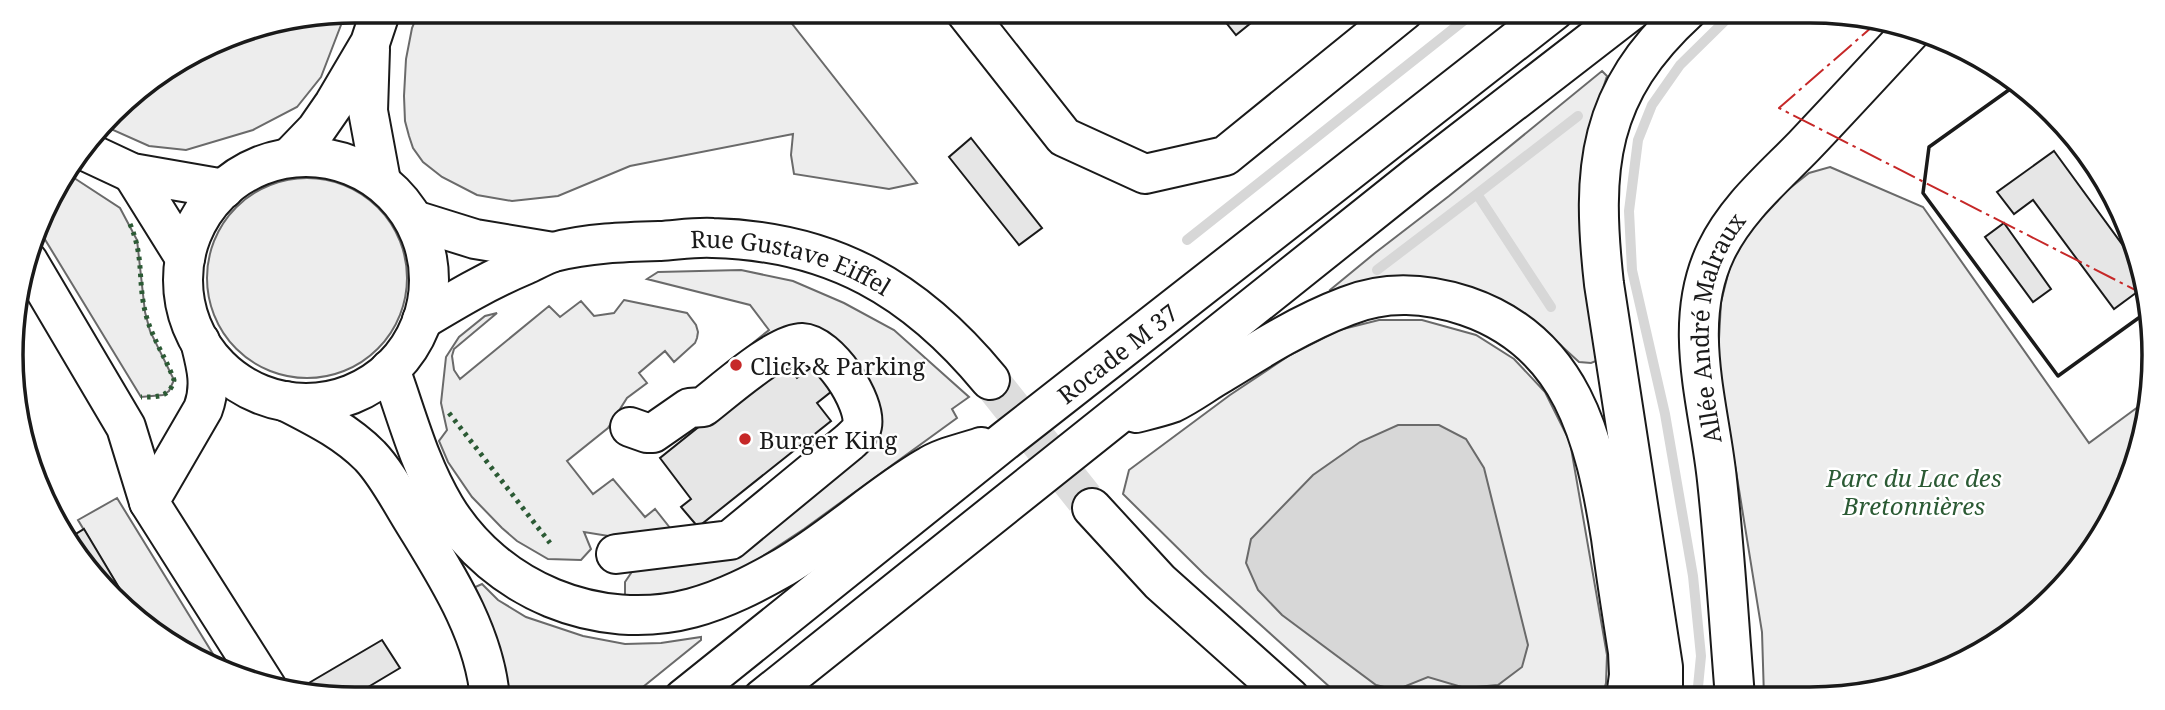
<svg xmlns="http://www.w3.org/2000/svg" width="2165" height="710" font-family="'Noto Serif',serif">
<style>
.built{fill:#ededed;stroke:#6a6a6a;stroke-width:2}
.water{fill:#d7d7d7;stroke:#6a6a6a;stroke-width:2}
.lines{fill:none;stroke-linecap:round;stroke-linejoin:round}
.stream{stroke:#d7d7d7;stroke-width:10}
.building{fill:#e6e6e6;stroke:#1a1a1a;stroke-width:2}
.minor-tunnel{stroke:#ddd;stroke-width:38;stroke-dasharray:38 19;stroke-linecap:butt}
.minor-casing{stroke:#1a1a1a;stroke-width:42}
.highway-casing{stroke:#1a1a1a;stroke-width:42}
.minor{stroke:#fff;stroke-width:38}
.highway{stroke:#fff;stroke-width:38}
.hedge{stroke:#2b5a34;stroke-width:5;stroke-dasharray:3.5 5;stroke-linecap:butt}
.wall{stroke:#1a1a1a;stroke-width:3.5}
.power{stroke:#c62828;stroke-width:2;stroke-dasharray:24 5 3.5 5;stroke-linecap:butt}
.poi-dot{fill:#c62828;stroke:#fff;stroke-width:2.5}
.labels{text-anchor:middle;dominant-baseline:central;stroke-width:5;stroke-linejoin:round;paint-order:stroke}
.street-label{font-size:24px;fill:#1a1a1a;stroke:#fff}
.poi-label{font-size:24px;fill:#1a1a1a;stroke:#fff;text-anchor:start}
.park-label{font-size:24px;font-style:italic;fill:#2b5a34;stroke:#fff}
.rim{fill:none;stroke:#1a1a1a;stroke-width:3.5}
</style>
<rect width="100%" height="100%" fill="#fff"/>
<path class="built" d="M 419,11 L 782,11 L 917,183 L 889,189 L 794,174 L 791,155 L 793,134 L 630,166 L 558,196 L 512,201 L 477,195 L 442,177 L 423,162 L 413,148 L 409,136 L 405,121 L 404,96 L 406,59 L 412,28 Z
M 346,12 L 321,77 L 297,107 L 253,130 L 186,150 L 149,146 L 113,130 L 107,123 L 128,96 L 224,37 Z
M 1602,71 L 1607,76 L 1595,113 L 1598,358 L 1596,361 L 1591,363 L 1579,362 L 1544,330 L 1517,310 L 1331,292 L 1330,290 L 1375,253 L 1449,196 Z
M 1830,167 L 1923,207 L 2089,443 L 2146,401 L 2143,444 L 2108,528 L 2037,614 L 1962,664 L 1855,697 L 1764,697 L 1762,632 L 1736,471 L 1717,376 L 1721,302 L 1734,250 L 1762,210 L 1809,173 Z
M 68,174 L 120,208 L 137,240 L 145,312 L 150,331 L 174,380 L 169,391 L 163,395 L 141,397 L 38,228 L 46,202 Z
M207 278a100 100 0 1 1 200 0a100 100 0 1 1-200 0Z
M 741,270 L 793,281 L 844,303 L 894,330 L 969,397 L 952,409 L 957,418 L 804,529 L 739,572 L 713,585 L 653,598 L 625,595 L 625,582 L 642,557 L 733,549 L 859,450 L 833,353 L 691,393 L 769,330 L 750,305 L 647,279 L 658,272 Z
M 624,300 L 687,313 L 696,325 L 698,332 L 697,338 L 695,343 L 674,362 L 665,351 L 639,373 L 647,383 L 627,398 L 608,428 L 567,461 L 593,494 L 613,479 L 645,517 L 655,509 L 678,538 L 627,539 L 584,532 L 591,549 L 581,560 L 548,559 L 517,541 L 502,528 L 472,497 L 448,462 L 439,441 L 447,430 L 441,403 L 446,357 L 459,337 L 485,316 L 497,313 L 454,349 L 452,356 L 454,370 L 460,379 L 549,306 L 560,317 L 581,301 L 594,316 L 614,313 Z
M 1379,320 L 1422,320 L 1476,335 L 1514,359 L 1545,392 L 1570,442 L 1607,655 L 1606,683 L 1602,697 L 1342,698 L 1204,574 L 1123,494 L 1129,470 L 1230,395 L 1290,355 L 1339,330 Z
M 117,498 L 221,667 L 163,641 L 132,610 L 78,520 Z
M 482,584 L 498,600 L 526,617 L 583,636 L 625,644 L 661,643 L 701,637 L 701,640 L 628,699 L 506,699 L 473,588 Z"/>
<path class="water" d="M 1398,425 L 1439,425 L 1466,439 L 1484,468 L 1528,645 L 1522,667 L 1498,685 L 1465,688 L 1428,677 L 1396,690 L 1376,685 L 1282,615 L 1258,590 L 1246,563 L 1251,539 L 1313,475 L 1360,442 Z"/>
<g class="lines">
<path class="stream" d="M 1187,240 L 1477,10
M 1377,270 L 1477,194
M 1551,307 L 1477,194 L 1578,116
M 1697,697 L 1701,656 L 1693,576 L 1665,414 L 1632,270 L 1629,211 L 1638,140 L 1652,105 L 1680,65 L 1736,10"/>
</g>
<path class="building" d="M 1216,10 L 1267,10 L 1236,35 Z
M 971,138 L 1042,228 L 1019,245 L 949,157 Z
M 2054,151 L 2135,262 L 2144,287 L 2114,309 L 2033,200 L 2014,214 L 1997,192 Z
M 2004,223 L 2051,289 L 2033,302 L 1985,237 Z
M 782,360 L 797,378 L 812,367 L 832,391 L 817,403 L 831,421 L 698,527 L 681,507 L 691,499 L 660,458 Z
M 84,529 L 133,611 L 69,547 L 66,540 Z
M 382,640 L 400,668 L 348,699 L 306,693 L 302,687 Z"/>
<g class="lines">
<path class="minor-tunnel" d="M 990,380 L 1092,508"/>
<defs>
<g id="minor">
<path d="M 964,10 L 1064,137 L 1145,174 L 1225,156 L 1405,10"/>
<path d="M 370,49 L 368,111 L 381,181"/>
<path d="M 85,151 L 132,173 L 224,189"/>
<path d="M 290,157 L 316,130 L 334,104 L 370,43 L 381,10"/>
<circle cx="306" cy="280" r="123"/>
<path d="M 132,173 L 185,258"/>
<path d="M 414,220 L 475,239 L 553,252"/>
<path d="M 28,261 L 126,427 L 149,502"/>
<path id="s1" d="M 422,320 C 457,299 487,281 525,265 C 534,261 544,255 554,252 C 588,243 625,242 660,241 C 677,240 695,237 713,238 C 832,241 915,289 990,380"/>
<path d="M 200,341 C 206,365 212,385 203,409 L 149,502 L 267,688"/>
<path d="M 1092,508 L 1160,582 L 1290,698"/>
<path d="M 616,554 L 730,540 L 849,442 C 854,437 861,432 862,426 C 867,402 828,344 802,343 C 777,343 724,391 703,407 L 689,408 L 653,433 L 647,433 L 630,427"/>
<path id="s2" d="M 1735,697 C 1729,625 1725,552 1717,480 C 1709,404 1681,324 1716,251 C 1736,209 1773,178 1804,146 C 1841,107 1877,68 1913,29"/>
</g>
<g id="highway">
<path d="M 390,369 C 407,416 419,464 445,507 C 495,590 598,633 692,608 C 725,599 754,584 784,567 C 834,538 877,496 927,467 C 942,457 964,453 981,447"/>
<path d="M 285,401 C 316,417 345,431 370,456 C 387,474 399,498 412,519 C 445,573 485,633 490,699"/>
<path d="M 1136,413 C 1148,410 1161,407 1172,403 C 1189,395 1206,382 1222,373 C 1262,348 1302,323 1347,306 C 1387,290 1426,293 1466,306 C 1572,342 1595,438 1611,538 C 1616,576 1622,614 1628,652 L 1629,675 L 1626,697"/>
<path d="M 1663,697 L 1663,667 L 1604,284 C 1591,168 1597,93 1688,10"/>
<path id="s3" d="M 683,699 L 1007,439 L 1555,10"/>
<path d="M 762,699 L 1417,176 L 1632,10"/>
</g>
</defs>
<use href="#minor" class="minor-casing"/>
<use href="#highway" class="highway-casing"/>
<use href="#minor" class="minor"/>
<use href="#highway" class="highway"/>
<path class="hedge" d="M 130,224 C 145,259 137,282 146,315 C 152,338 166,358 174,380 C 170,398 156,397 141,397
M 449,413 L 550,543"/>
<path class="wall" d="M 2020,82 L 1929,147 L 1923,193 L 2058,376 L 2151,309"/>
<path class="power" d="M 1880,20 L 1779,108 L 2147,296"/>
</g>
<g class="poi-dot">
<circle cx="736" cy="365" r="7"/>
<circle cx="745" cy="439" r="7"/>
</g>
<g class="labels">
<g class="street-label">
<text stroke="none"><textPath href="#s1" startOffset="390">Rue Gustave Eiffel</textPath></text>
<text stroke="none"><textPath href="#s2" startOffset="374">Allée André Malraux</textPath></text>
<text stroke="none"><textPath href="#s3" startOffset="555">Rocade M 37</textPath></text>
</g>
<g class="poi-label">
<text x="750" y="365">Click &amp; Parking</text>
<text x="759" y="439">Burger King</text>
</g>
<g class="park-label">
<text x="1914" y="477">Parc du Lac des<tspan x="1914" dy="28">Bretonnières</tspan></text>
</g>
</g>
<path d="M0 0H2165V710H0ZM355 23H1810A332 332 0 0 1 2142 355V355A332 332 0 0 1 1810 687H355A332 332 0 0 1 23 355V355A332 332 0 0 1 355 23Z" fill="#fff" fill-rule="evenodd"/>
<path class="rim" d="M355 23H1810A332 332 0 0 1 2142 355V355A332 332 0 0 1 1810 687H355A332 332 0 0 1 23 355V355A332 332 0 0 1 355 23Z"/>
</svg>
